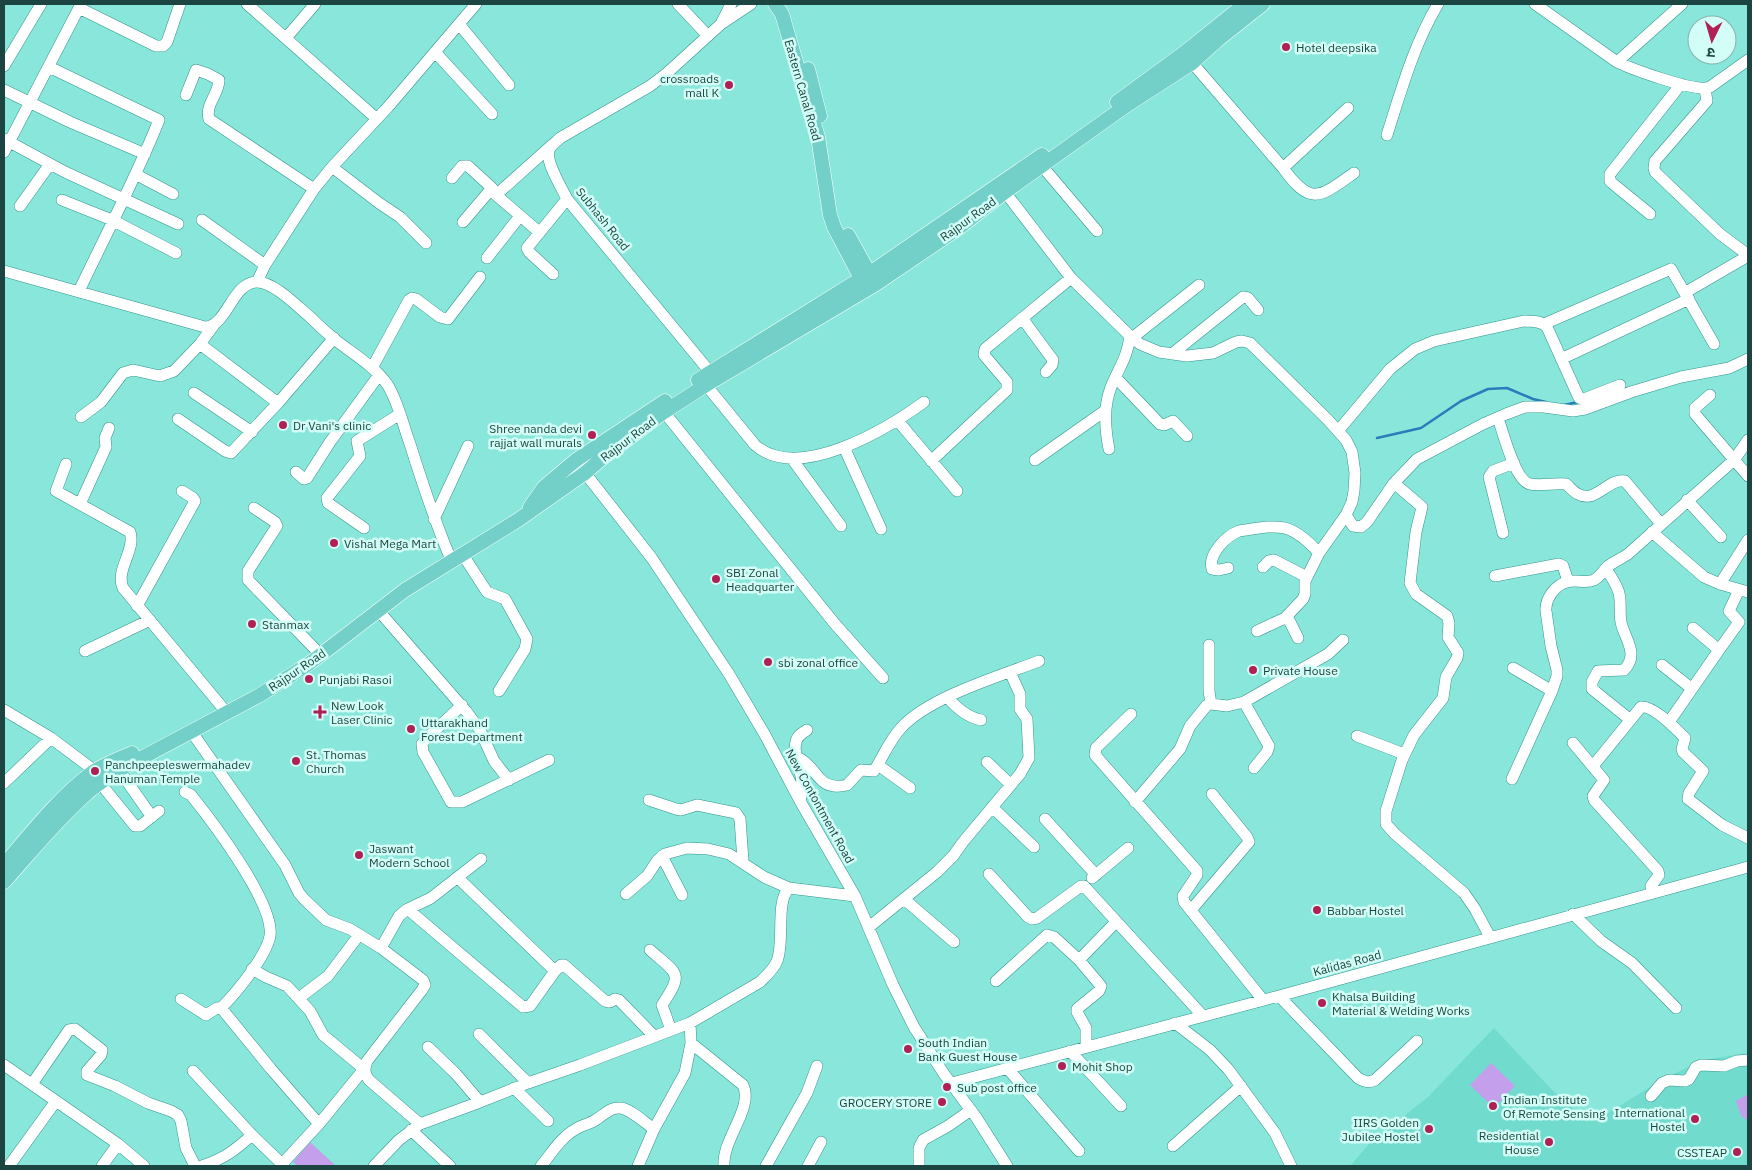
<svg xmlns="http://www.w3.org/2000/svg" width="1752" height="1170" font-family="'IBM Plex Sans','Noto Sans Devanagari',sans-serif">
<style>
.built{fill:#71dbce}
.green{fill:#c39fec}
.lines{fill:none;stroke-linecap:round;stroke-linejoin:round}
.stream{stroke:#2a7dbb;stroke-width:2.5}
.minor-casing{stroke:#32968c;stroke-width:12}
.major-casing{stroke:#fff;stroke-width:15}
.minor{stroke:#fff;stroke-width:11}
.major{stroke:#73d0c8;stroke-width:14}
.poi-dot{fill:#b02055;stroke:#d2fef7;stroke-width:2}
.labels{text-anchor:middle;dominant-baseline:central;stroke-width:5;stroke-linejoin:round;paint-order:stroke}
.poi-label{font-size:12px;fill:#1c4440;stroke:#d2fef7;text-anchor:start}
.street-label{font-size:12px;fill:#1c4440;stroke:#d2fef7}
</style>
<rect width="100%" height="100%" fill="#88e6db"/>
<path class="built" d="M 1494,1028 L 1553,1091 L 1587,1122 L 1603,1116 L 1665,1078 L 1704,1060 L 1748,1053 L 1748,1166 L 1350,1166 L 1369,1144 L 1428,1097 Z"/>
<path class="green" d="M 1491,1063 L 1515,1086 L 1494,1108 L 1470,1085 Z
M 1748,1094 L 1748,1121 L 1741,1116 L 1736,1101 Z
M 310,1142 L 336,1166 L 298,1166 L 293,1162 Z"/>
<g class="lines">
<path class="stream" d="M 1564,405 L 1578,402
M 1377,438 L 1421,428 L 1461,401 L 1488,389 L 1507,388 L 1533,399 L 1546,402"/>
<defs>
<path id="minor" d="M 247,4 L 377,119
M 678,4 L 708,36
M 1535,4 L 1617,62 C 1632,69 1696,93 1710,87 L 1748,60
M 79,8 L 156,46 L 163,46 L 167,42 L 180,4
M 459,24 L 509,85
M 721,24 L 731,4
M 286,38 L 315,4
M 435,52 L 492,114
M 1188,58 L 1283,168 C 1311,207 1320,197 1354,173
M 1617,62 L 1682,4
M 4,66 L 41,4
M 49,67 L 159,120 C 136,178 106,234 79,291
M 1705,89 L 1707,101 L 1655,161 L 1654,168 L 1655,172 L 1720,234 L 1748,255
M 4,90 L 70,122 L 145,154
M 186,95 L 196,70 L 208,74 L 219,80 C 219,94 205,104 209,119 L 314,189
M 1387,135 C 1401,91 1414,44 1438,4
M 4,139 L 65,172 L 178,224
M 4,152 L 81,4
M 1042,166 L 1097,231
M 332,167 L 379,203 L 400,217 L 426,243
M 1283,168 L 1348,108
M 137,175 L 173,194
M 452,178 L 462,166 L 468,166 L 491,187 L 496,195 L 539,232
M 1005,192 L 1071,278 L 1130,336 L 1140,344 L 1159,352 L 1187,356 L 1213,353 L 1236,342 L 1242,341 L 1250,343 L 1328,420 L 1346,440 L 1352,452 L 1355,473 L 1354,491 L 1352,502 L 1346,515 L 1319,553 L 1305,581 L 1305,594 L 1303,599 L 1285,618 L 1257,631
M 496,195 L 552,145
M 62,200 L 112,220 L 176,253
M 20,206 L 50,164
M 1650,214 L 1612,183 L 1610,181 L 1610,174 L 1681,84
M 202,220 L 265,265
M 463,222 L 492,188
M 487,258 L 520,216
M 4,271 L 205,327 C 227,327 232,282 257,282 C 274,282 298,307 310,317 C 319,326 328,334 338,342 C 355,355 375,367 387,384 C 398,401 403,425 410,444 C 422,482 434,519 449,555
M 553,274 L 529,252 L 527,248 L 567,199
M 257,282 L 265,265 L 314,189 L 332,167 L 388,107 L 476,4
M 1686,292 L 1748,256
M 1022,318 L 1053,360 L 1052,365 L 1046,372
M 1544,324 L 1671,269 L 1714,344
M 1132,338 L 1199,285
M 200,344 L 278,403
M 1172,354 L 1243,297 L 1248,298 L 1258,310
M 1561,359 L 1689,299
M 372,368 L 409,300 L 412,298 L 416,299 L 440,317 L 448,319 L 480,277
M 710,372 L 567,199 C 562,188 545,162 549,150 C 551,145 556,142 560,138 L 650,86 L 667,73 L 721,24 L 751,4
M 1116,378 L 1160,424 L 1164,425 L 1173,421 L 1187,436
M 706,385 L 755,445 C 798,483 887,429 924,402
M 194,393 L 252,432
M 1710,395 L 1695,408 L 1695,414 L 1748,476
M 664,412 L 835,624 L 883,678
M 81,417 L 101,402 L 123,373 L 133,370 L 160,376 L 174,371 L 200,344 L 214,325
M 1498,418 C 1503,432 1515,481 1530,484 C 1539,486 1555,483 1566,484 C 1570,487 1573,492 1578,494 C 1596,504 1608,478 1625,481 L 1661,524
M 178,419 L 225,451 L 231,453 L 278,403 L 334,338
M 898,421 L 957,491
M 1338,431 L 1390,369 L 1415,349 L 1434,341 L 1524,321 C 1532,321 1542,321 1547,327 L 1579,398 L 1584,399 L 1620,385
M 844,447 L 881,529
M 1109,449 C 1105,429 1103,407 1111,387 C 1119,367 1127,359 1130,336
M 792,459 L 841,526
M 1035,460 L 1106,410
M 931,461 L 1007,390 L 1007,382 L 984,355 L 985,349 L 1071,278
M 66,464 L 56,491 L 130,532 C 136,550 115,570 123,588 L 222,707
M 296,472 L 304,479 L 307,478 L 330,442 L 379,375
M 585,473 L 651,557 L 729,674 L 765,735 L 800,801 L 855,896 L 893,985 L 914,1027 L 944,1074 L 976,1117 L 1007,1166
M 1394,483 L 1422,507 L 1416,532 L 1410,583 L 1416,594 L 1447,616 L 1449,623 L 1448,637 L 1458,653 L 1457,658 L 1446,677 L 1443,698 L 1414,735 L 1402,760 L 1386,811 L 1386,824 L 1395,834 L 1464,893 L 1475,909 L 1490,937
M 1687,500 L 1721,537
M 80,504 L 106,447 L 105,438 L 109,428
M 254,508 L 275,522 L 277,526 L 248,571 L 248,580 L 315,649
M 1346,515 L 1353,526 L 1361,527 L 1367,522 L 1394,483 L 1417,459 L 1483,424 L 1506,414 L 1525,407 L 1544,407 L 1573,411 L 1585,409 L 1631,392 L 1681,377 L 1729,368 L 1748,359
M 434,519 L 468,446
M 364,528 L 328,503 L 327,498 L 360,456 L 357,441 L 400,414
M 1652,532 L 1704,577 L 1720,584 L 1748,592
M 1503,533 L 1489,477 L 1493,471 L 1514,463
M 463,555 L 487,592 L 505,599 L 527,639 L 525,649 L 499,691
M 1263,567 L 1269,561 L 1274,560 L 1307,577
M 1228,568 L 1219,570 L 1212,569 C 1208,554 1226,536 1239,531 C 1279,525 1290,521 1319,553
M 1606,569 C 1610,575 1615,582 1618,590 C 1622,599 1619,611 1621,622 C 1624,638 1640,654 1624,670 L 1598,671 L 1592,682 L 1592,689 L 1628,718 L 1632,718 L 1641,707 C 1653,705 1677,730 1685,738 L 1682,749 L 1683,752 L 1703,771 L 1689,793 L 1688,799 L 1722,825 L 1748,838
M 1495,576 L 1559,564 L 1563,566 L 1568,581
M 1720,584 L 1748,540
M 137,606 L 195,501 L 193,498 L 182,491
M 378,610 L 466,711 L 480,730 L 494,761 L 509,780
M 1287,616 L 1298,638
M 1209,645 L 1209,691 L 1211,704
M 1719,650 L 1739,622 L 1729,611 L 1739,590
M 85,651 L 150,620
M 1662,665 L 1691,688
M 1513,668 L 1552,691
M 947,697 C 957,708 967,717 981,720
M 1244,702 L 1269,746 L 1267,752 L 1254,768
M 462,705 L 425,740 L 422,744 L 423,752 L 451,802 L 462,802 L 549,760
M 4,710 L 51,738 L 95,771
M 1131,714 L 1096,748 L 1095,755 L 1197,871 L 1197,875 L 1183,896 L 1184,902 L 1263,1000
M 1669,722 L 1719,650 L 1693,628
M 191,731 L 285,865 L 299,893 L 304,899 L 326,920 L 350,929 L 381,948 L 423,980 L 425,985 L 422,990 L 367,1061 C 364,1069 364,1073 369,1080 L 420,1124
M 1357,736 L 1404,754
M 1573,743 L 1604,780 L 1593,796 L 1594,800 L 1658,871 L 1659,875 L 1651,886 L 1653,893
M 797,757 C 819,767 816,792 847,785 L 861,770 L 874,771 C 883,757 889,741 901,728 C 929,697 1000,676 1039,661
M 987,762 L 1011,785
M 878,765 L 910,788
M 1593,766 L 1632,718
M 119,770 L 152,817
M 1512,779 L 1552,691 L 1557,676 L 1557,670 L 1551,646 L 1546,611 C 1545,599 1555,585 1567,582 C 1576,579 1585,584 1594,580 C 1600,577 1603,571 1608,566 C 1614,562 1622,558 1628,554 L 1734,460 L 1748,440
M 4,783 L 51,738
M 100,783 L 135,826 L 140,826 L 159,811
M 185,792 L 191,795 C 212,821 275,904 270,936 C 266,957 236,993 221,1008
M 649,800 L 676,809 L 681,810 L 697,805 L 736,813 L 740,819 L 743,861
M 800,801 C 808,777 791,758 796,742 C 797,736 802,733 807,730
M 1135,802 L 1180,749 L 1190,726 L 1207,705 L 1211,704 L 1227,706 L 1244,702 L 1328,654 L 1343,640
M 992,807 L 1034,847
M 1045,819 L 1096,875
M 662,856 L 682,895
M 989,874 L 1028,917 L 1032,919 L 1037,918 L 1081,886 L 1084,886 L 1202,1015
M 458,878 L 555,971
M 1092,878 L 1128,848
M 626,894 L 647,876 L 657,861 L 665,854 L 687,848 L 708,849 L 729,854 L 764,877 L 789,888
M 904,899 L 954,942
M 406,910 L 431,898 L 481,859
M 1191,910 L 1249,842 L 1247,837 L 1212,794
M 1573,914 L 1601,941 L 1632,963 L 1676,1008
M 869,927 L 937,872 L 953,856 L 963,842 L 1020,774 L 1029,758 L 1027,719 L 1020,709 L 1020,694 L 1010,672
M 381,948 L 399,916 L 406,910 L 410,911 L 523,1007 L 530,1006 L 555,971 L 561,965 L 564,965 L 605,1001 L 610,1002 L 615,999 L 619,1000 L 654,1036
M 650,950 C 678,975 684,972 662,1005 L 671,1030
M 1079,960 L 1116,922
M 252,969 L 266,977 L 287,986 L 310,1011 L 323,1035 L 364,1069 L 319,1124 L 282,1164
M 996,981 L 1047,935 L 1054,937 L 1079,960 L 1101,986 L 1099,991 L 1077,1009 L 1077,1012 L 1086,1028 L 1086,1047
M 1279,996 L 1358,1078 C 1365,1082 1369,1083 1375,1080 L 1417,1041
M 299,998 L 328,976 L 359,935
M 181,999 L 206,1015 L 217,1008 L 222,1009 L 271,1069 L 319,1124
M 1175,1023 L 1210,1050 L 1228,1069 L 1275,1133 L 1291,1166
M 479,1034 L 528,1083
M 691,1043 L 743,1085 C 754,1108 722,1139 724,1166
M 428,1047 L 456,1074 L 480,1102
M 1070,1051 L 1121,1106
M 4,1065 L 118,1144 L 144,1166
M 1008,1069 L 1079,1151
M 193,1071 L 252,1135 L 284,1166
M 952,1083 L 1279,996 L 1748,867
M 32,1084 L 69,1030 L 75,1029 L 102,1050 L 101,1055 L 87,1071 L 87,1075 L 115,1086 L 148,1103 L 171,1111 L 178,1115 L 181,1121 L 186,1148 L 195,1166
M 514,1088 L 548,1121
M 1651,1096 L 1662,1083 L 1669,1080 L 1685,1081 L 1689,1079 L 1696,1067 L 1701,1065 L 1724,1066 L 1737,1061 L 1748,1060
M 411,1130 L 450,1166
M 1173,1146 L 1241,1086
M 9,1166 L 56,1101
M 102,1166 L 118,1144
M 202,1166 C 225,1158 234,1151 252,1135
M 374,1166 L 399,1140 L 420,1124 L 480,1102 L 528,1083 L 580,1065 L 690,1023 L 760,982 C 766,976 774,969 777,961 C 785,941 775,902 789,888 L 855,896
M 541,1166 C 551,1154 561,1137 576,1129 C 582,1125 590,1124 597,1119 C 605,1114 610,1107 621,1108 C 632,1110 645,1123 654,1129
M 638,1166 L 654,1129 L 685,1073 L 691,1043 L 690,1023
M 766,1166 L 807,1093 L 817,1066
M 808,1166 L 821,1142
M 919,1166 L 919,1148 L 923,1140 L 948,1126 L 971,1110"/>
<path id="major" d="M 775,4 L 782,14 L 818,137 L 830,215 L 834,227 L 865,286
M 808,69 L 820,116
M 1117,102 L 1184,53 L 1245,4
M 848,235 L 873,280
M 698,380 L 870,273 L 1042,155
M 530,507 L 544,487 L 576,460 L 665,401
M 4,865 C 31,833 59,797 93,772 C 105,764 119,759 132,753
M 4,882 C 30,853 55,822 84,796 C 94,786 107,778 119,770 L 260,695 L 310,663 L 405,590 L 518,520 L 585,473 L 600,460 L 664,412 L 706,385 L 876,284 L 960,227 L 1005,192 L 1127,105 L 1192,63 L 1220,38 L 1263,4"/>
</defs>
<use href="#minor" class="minor-casing"/>
<use href="#major" class="major-casing"/>
<use href="#minor" class="minor"/>
<use href="#major" class="major"/>
</g>
<g class="poi-dot">
<circle cx="1286" cy="47" r="5"/>
<circle cx="729" cy="85" r="5"/>
<circle cx="283" cy="425" r="5"/>
<circle cx="592" cy="435" r="5"/>
<circle cx="334" cy="543" r="5"/>
<circle cx="716" cy="579" r="5"/>
<circle cx="252" cy="624" r="5"/>
<circle cx="768" cy="662" r="5"/>
<circle cx="1253" cy="670" r="5"/>
<circle cx="309" cy="679" r="5"/>
<path d="M317.5 704.5h5v5h5v5h-5v5h-5v-5h-5v-5h5z"/>
<circle cx="411" cy="729" r="5"/>
<circle cx="296" cy="761" r="5"/>
<circle cx="95" cy="771" r="5"/>
<circle cx="359" cy="855" r="5"/>
<circle cx="1317" cy="910" r="5"/>
<circle cx="1322" cy="1003" r="5"/>
<circle cx="908" cy="1049" r="5"/>
<circle cx="1062" cy="1066" r="5"/>
<circle cx="947" cy="1087" r="5"/>
<circle cx="942" cy="1102" r="5"/>
<circle cx="1493" cy="1106" r="5"/>
<circle cx="1695" cy="1119" r="5"/>
<circle cx="1429" cy="1129" r="5"/>
<circle cx="1549" cy="1142" r="5"/>
<circle cx="1737" cy="1152" r="5"/>
</g>
<g class="labels">
<g class="poi-label">
<text x="1296" y="47">Hotel deepsika</text>
<text x="719" y="78" text-anchor="end">crossroads<tspan x="719" dy="14">mall K</tspan></text>
<text x="293" y="425">Dr Vani's clinic</text>
<text x="582" y="428" text-anchor="end">Shree nanda devi<tspan x="582" dy="14">rajjat wall murals</tspan></text>
<text x="344" y="543">Vishal Mega Mart</text>
<text x="726" y="572">SBI Zonal<tspan x="726" dy="14">Headquarter</tspan></text>
<text x="262" y="624">Stanmax</text>
<text x="778" y="662">sbi zonal office</text>
<text x="1263" y="670">Private House</text>
<text x="319" y="679">Punjabi Rasoi</text>
<text x="331" y="705">New Look<tspan x="331" dy="14">Laser Clinic</tspan></text>
<text x="421" y="722">Uttarakhand<tspan x="421" dy="14">Forest Department</tspan></text>
<text x="306" y="754">St. Thomas<tspan x="306" dy="14">Church</tspan></text>
<text x="105" y="764">Panchpeepleswermahadev<tspan x="105" dy="14">Hanuman Temple</tspan></text>
<text x="369" y="848">Jaswant<tspan x="369" dy="14">Modern School</tspan></text>
<text x="1327" y="910">Babbar Hostel</text>
<text x="1332" y="996">Khalsa Building<tspan x="1332" dy="14">Material &amp; Welding Works</tspan></text>
<text x="918" y="1042">South Indian<tspan x="918" dy="14">Bank Guest House</tspan></text>
<text x="1072" y="1066">Mohit Shop</text>
<text x="957" y="1087">Sub post office</text>
<text x="1503" y="1099">Indian Institute<tspan x="1503" dy="14">Of Remote Sensing</tspan></text>
<text x="932" y="1102" text-anchor="end">GROCERY STORE</text>
<text x="1685" y="1112" text-anchor="end">International<tspan x="1685" dy="14">Hostel</tspan></text>
<text x="1419" y="1122" text-anchor="end">IIRS Golden<tspan x="1419" dy="14">Jubilee Hostel</tspan></text>
<text x="1539" y="1135" text-anchor="end">Residential<tspan x="1539" dy="14">House</tspan></text>
<text x="1727" y="1152" text-anchor="end">CSSTEAP</text>
</g>
<g class="street-label">
<text transform="translate(803 90) rotate(74)">Eastern Canal Road</text>
<text transform="translate(603 219) rotate(51)">Subhash Road</text>
<text transform="translate(968 219) rotate(-36)">Rajpur Road</text>
<text transform="translate(628 439) rotate(-37)">Rajpur Road</text>
<text transform="translate(297 670) rotate(-34)">Rajpur Road</text>
<text transform="translate(820 806) rotate(61)">New Contontment Road</text>
<text transform="translate(1347 963) rotate(-15)">Kalidas Road</text>
</g>
</g>
<rect width="1752" height="1170" fill="none" stroke="#1c4440" stroke-width="10"/>
<g transform="translate(1712 40) rotate(185)"><circle r="24" fill="#d2fef7" stroke="#89b4ae"/>
<path d="M0-4L9 19L0 12L-9 19Z" fill="#b02055"/>
<text y="-8" font-size="14" font-weight="bold" text-anchor="middle" fill="#1c4440">उ</text>
</g>
</svg>
